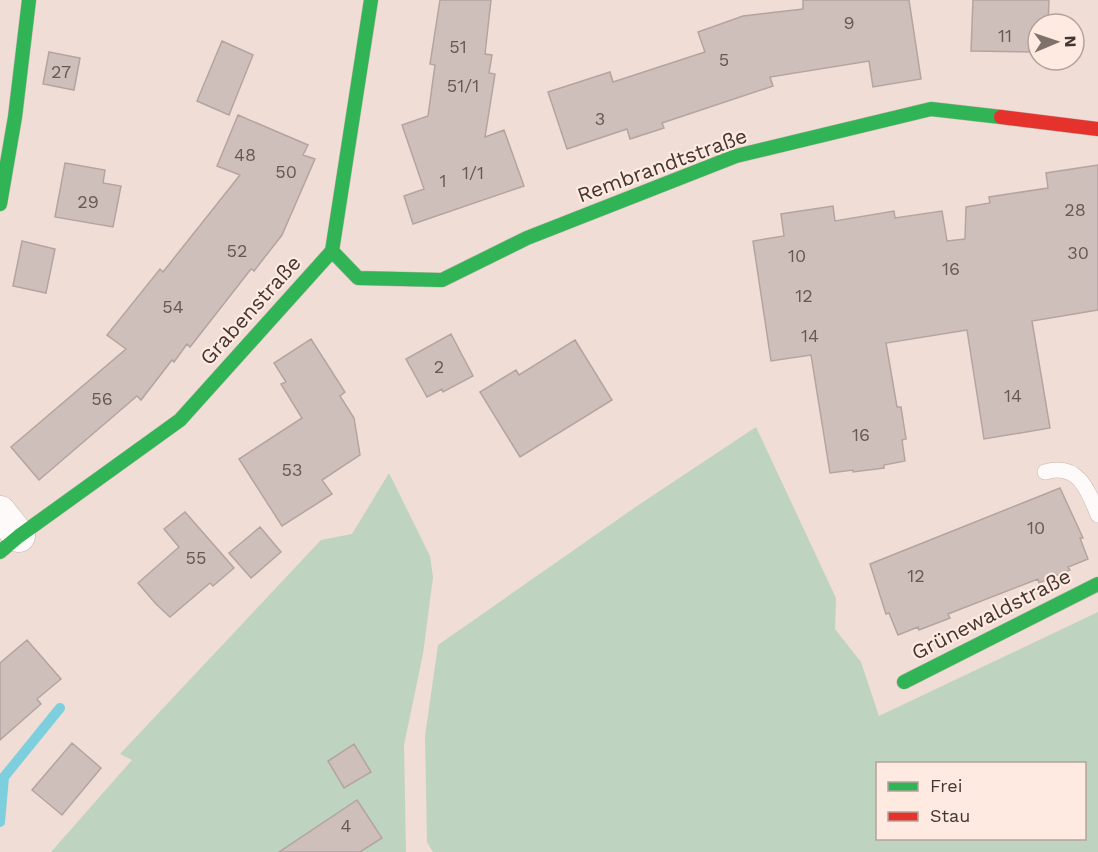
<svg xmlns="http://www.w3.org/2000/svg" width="1098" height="852" font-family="'Work Sans',sans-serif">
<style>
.green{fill:#bed4c0;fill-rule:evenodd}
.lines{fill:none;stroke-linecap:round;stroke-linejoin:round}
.stream{stroke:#7ecfde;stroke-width:10}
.building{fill:#cfbfbb;stroke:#b4a4a1;stroke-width:1.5}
.lane-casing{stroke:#c6b8b1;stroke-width:16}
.street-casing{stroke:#c6b8b1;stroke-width:33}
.fast-casing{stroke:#c6b8b1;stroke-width:15}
.jam-casing{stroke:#c6b8b1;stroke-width:15}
.lane{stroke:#fdfaf9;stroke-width:15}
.street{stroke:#fdfaf9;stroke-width:32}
.fast{stroke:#30b455;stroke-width:14}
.jam{stroke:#e5322d;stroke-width:14}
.labels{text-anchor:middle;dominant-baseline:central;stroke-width:4.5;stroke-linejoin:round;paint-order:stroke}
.number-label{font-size:18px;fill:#675954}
.street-label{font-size:21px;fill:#443731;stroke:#feeae0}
</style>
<rect width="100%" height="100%" fill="#f0ddd5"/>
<path class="green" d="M 756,427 L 836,598 L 835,629 L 861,662 L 879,716 L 1098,612 L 1098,852 L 433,852 L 427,842 L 425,736 L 438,645 L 637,506 ZM 878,764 L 1084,764 L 1084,838 L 878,838 Z
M 389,473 L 430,556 L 433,577 L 423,654 L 404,745 L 406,852 L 51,852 L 132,760 L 120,754 L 321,540 L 352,534 Z"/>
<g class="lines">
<path class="stream" d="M 0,822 L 4,777 L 60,708"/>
</g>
<path class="building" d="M 440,0 L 491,0 L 485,54 L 492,55 L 489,73 L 495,74 L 485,137 L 504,130 L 524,186 L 413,224 L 404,196 L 424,189 L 402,125 L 428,116 L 435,65 L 430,64 Z
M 803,0 L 909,0 L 921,79 L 873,87 L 869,61 L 770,77 L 773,86 L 662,123 L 664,128 L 630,139 L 627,129 L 567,149 L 548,92 L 610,72 L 613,82 L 705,52 L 698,32 L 743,16 L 803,9 Z
M 973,0 L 1049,0 L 1048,24 L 1038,24 L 1038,52 L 971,51 Z
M 222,41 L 253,55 L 229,115 L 197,101 Z
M 49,52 L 80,58 L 74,90 L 43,84 Z
M 238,115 L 308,145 L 303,155 L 315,159 L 282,235 L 254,271 L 251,269 L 190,347 L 187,344 L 174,362 L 172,360 L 141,400 L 137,396 L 39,480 L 11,447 L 126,349 L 107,335 L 160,269 L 163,272 L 240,175 L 217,166 Z
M 65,163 L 105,170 L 103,183 L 121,186 L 113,227 L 55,217 Z
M 1098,165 L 1098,310 L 1032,321 L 1050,428 L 984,439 L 967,330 L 886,343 L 897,407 L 901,407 L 906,439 L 902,440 L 905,461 L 884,465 L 884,468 L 853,472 L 853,470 L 830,473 L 811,355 L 771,361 L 753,241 L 784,236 L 781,214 L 833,206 L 835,221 L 894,211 L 895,218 L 942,211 L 947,241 L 965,239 L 966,207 L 990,203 L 989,197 L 1048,188 L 1046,173 Z
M 22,241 L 55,249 L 46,293 L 13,286 Z
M 451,334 L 473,376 L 443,392 L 442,389 L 427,397 L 406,359 Z
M 311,339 L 345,392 L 340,396 L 354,418 L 360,455 L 322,480 L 332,494 L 282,526 L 239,459 L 302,418 L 281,384 L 286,382 L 274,363 Z
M 575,340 L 612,400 L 520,457 L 480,392 L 516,370 L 519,375 Z
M 1060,488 L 1083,538 L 1080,538 L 1088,559 L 1068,567 L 1070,570 L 1039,583 L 1038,579 L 948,614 L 950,618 L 919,630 L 918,627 L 898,635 L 889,613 L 886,614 L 870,564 Z
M 185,512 L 234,568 L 213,586 L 210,583 L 170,617 L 156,604 L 138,583 L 179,547 L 164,529 Z
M 260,527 L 281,552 L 251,578 L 229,553 Z
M 27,640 L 61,679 L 37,699 L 41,704 L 0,740 L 0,663 Z
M 72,743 L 101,768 L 62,815 L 32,790 Z
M 354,744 L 371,772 L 344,788 L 328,761 Z
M 357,800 L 382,838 L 360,852 L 279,852 Z"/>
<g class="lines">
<defs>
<path id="lane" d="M 1045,472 C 1078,462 1088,490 1098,515"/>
<path id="street" d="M 0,512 L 19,536"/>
<path id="fast" d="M 0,204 L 15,117 L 29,0
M 332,251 L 358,278 L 442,280 L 527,238 L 736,156 L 931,109 L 1001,117
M 0,552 L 19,536 L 180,420 L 332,251 L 371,0
M 904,682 L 1098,584"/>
<path id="jam" d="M 1001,117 L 1098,129"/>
</defs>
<use href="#lane" class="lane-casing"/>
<use href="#street" class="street-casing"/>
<use href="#fast" class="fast-casing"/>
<use href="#jam" class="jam-casing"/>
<use href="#lane" class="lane"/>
<use href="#street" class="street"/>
<use href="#fast" class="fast"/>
<use href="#jam" class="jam"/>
</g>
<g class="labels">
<g class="number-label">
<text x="849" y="22">9</text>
<text x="1005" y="35">11</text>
<text x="458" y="46">51</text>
<text x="724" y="59">5</text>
<text x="61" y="71">27</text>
<text x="463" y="85">51/1</text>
<text x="600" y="118">3</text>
<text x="245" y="154">48</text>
<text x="286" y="171">50</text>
<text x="473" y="172">1/1</text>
<text x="443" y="180">1</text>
<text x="88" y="201">29</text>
<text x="1075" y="209">28</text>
<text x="237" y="250">52</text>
<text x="1078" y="252">30</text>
<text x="797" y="255">10</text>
<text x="951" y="268">16</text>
<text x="804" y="295">12</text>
<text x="173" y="306">54</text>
<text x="810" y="335">14</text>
<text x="439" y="366">2</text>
<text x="1013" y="395">14</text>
<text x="102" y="398">56</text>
<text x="861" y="434">16</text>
<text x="292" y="469">53</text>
<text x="1036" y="527">10</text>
<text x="196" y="557">55</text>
<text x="916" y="575">12</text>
<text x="346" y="825">4</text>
</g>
<g class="street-label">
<text transform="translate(662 165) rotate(-20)">Rembrandtstraße</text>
<text transform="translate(250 310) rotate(-48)">Grabenstraße</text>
<text transform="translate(991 614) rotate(-27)">Grünewaldstraße</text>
</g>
</g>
<rect x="876" y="762" width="210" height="78" fill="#feeae0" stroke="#b4a29a" stroke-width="1.5"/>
<rect x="888" y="782" width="30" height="9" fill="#30b455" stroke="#b4a29a" stroke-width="1.5"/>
<text x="930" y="792" font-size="18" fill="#443731">Frei</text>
<rect x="888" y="812" width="30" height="9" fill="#e5322d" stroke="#b4a29a" stroke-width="1.5"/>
<text x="930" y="822" font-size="18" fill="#443731">Stau</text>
<g transform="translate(1056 42) rotate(88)"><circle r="28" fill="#feeae0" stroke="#b4a29a" stroke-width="1.5"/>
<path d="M0-4.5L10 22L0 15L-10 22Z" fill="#80716a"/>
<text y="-9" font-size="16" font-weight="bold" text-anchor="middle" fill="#443731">N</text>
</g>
</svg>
